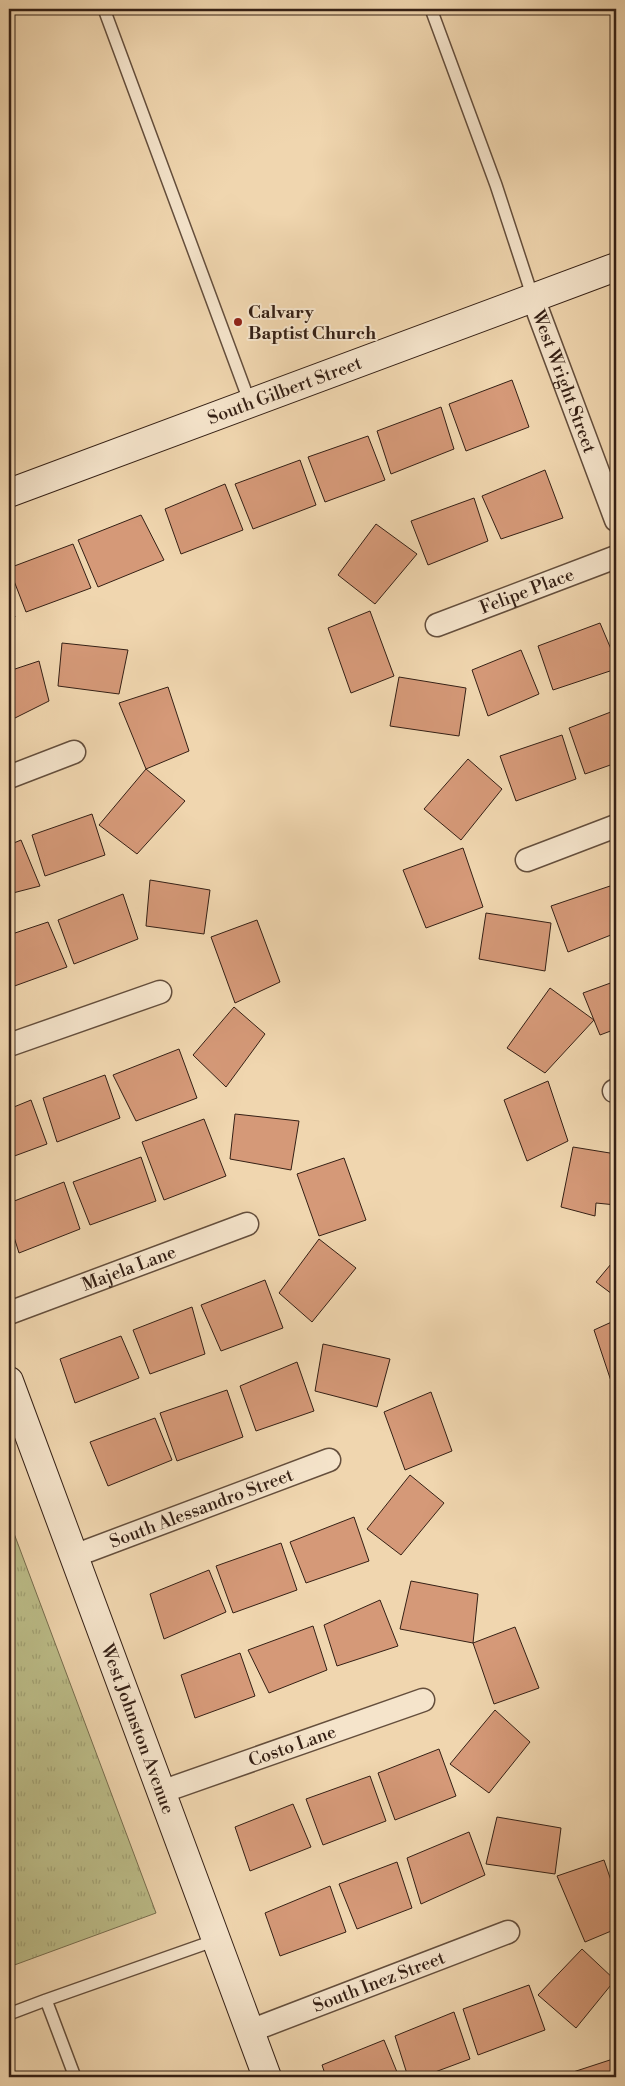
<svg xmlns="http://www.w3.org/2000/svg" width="625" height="2086" font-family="'Libre Bodoni',serif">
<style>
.grass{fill:url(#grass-tufts);stroke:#786e4f}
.building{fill:#d59978;stroke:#352015}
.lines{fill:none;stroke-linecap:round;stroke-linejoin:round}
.lane-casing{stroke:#644e3c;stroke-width:14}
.street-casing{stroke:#644e3c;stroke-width:25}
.secondary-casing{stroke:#352015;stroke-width:30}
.lane{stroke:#f5e4cb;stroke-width:11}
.street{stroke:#f5e4cb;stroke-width:22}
.secondary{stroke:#f5e4cb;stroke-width:28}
.poi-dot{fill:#8f2418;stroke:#f5e4cb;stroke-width:2}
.labels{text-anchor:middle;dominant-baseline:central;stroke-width:4;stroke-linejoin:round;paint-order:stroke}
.poi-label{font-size:18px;font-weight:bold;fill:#352015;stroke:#f5e4cb;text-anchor:start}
.street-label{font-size:18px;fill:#352015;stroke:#f5e4cb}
</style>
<defs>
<pattern id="grass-tufts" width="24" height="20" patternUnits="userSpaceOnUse" patternTransform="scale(1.25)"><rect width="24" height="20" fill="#bcbd89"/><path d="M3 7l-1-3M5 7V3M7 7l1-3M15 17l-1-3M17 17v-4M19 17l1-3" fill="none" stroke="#a2a275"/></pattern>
</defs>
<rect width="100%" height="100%" fill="#f0d6af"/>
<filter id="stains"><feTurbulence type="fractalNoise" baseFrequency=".004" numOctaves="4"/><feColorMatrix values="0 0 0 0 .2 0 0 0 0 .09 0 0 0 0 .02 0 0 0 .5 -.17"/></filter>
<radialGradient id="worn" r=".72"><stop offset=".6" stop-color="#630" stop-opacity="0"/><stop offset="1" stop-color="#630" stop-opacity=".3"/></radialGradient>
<path class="grass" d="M 9,1520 L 156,1913 L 9,1967 Z"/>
<path class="building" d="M 512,380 L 529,427 L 466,451 L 449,404 Z
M 441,407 L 454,449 L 391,474 L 377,431 Z
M 368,436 L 385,480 L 325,502 L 308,457 Z
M 300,460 L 316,505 L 253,529 L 235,484 Z
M 545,470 L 563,518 L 501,539 L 482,496 Z
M 225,484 L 243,530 L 181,554 L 165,509 Z
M 474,498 L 488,541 L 428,565 L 411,521 Z
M 141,515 L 164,560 L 98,587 L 78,540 Z
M 376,524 L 417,554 L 375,604 L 338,575 Z
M 73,544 L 91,588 L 26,612 L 9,568 Z
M 9,599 L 15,617 L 9,619 Z
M 370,611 L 394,676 L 351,693 L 328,628 Z
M 600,623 L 616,661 L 616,669 L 553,690 L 538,646 Z
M 62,643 L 128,650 L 119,694 L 58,686 Z
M 521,650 L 539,694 L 488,716 L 472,670 Z
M 39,661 L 49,701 L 9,721 L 9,671 Z
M 399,677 L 466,688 L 459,736 L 390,726 Z
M 168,687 L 189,751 L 146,769 L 119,703 Z
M 616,710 L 616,763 L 585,774 L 569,728 Z
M 562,735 L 576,779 L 516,801 L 500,756 Z
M 468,759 L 502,789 L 461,840 L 424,809 Z
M 146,769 L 185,801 L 137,854 L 99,825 Z
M 92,814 L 105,855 L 45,876 L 32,835 Z
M 21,840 L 40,886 L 9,894 L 9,845 Z
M 463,848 L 483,907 L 426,928 L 403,870 Z
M 150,880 L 210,890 L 204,934 L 146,926 Z
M 616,884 L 616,933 L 568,952 L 551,906 Z
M 123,894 L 138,939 L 74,964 L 58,920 Z
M 486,913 L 551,923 L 545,971 L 479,959 Z
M 257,920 L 280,982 L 235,1003 L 211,937 Z
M 48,922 L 67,967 L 9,988 L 9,935 Z
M 616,981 L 616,1029 L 600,1035 L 583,993 Z
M 550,988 L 594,1020 L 545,1073 L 507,1048 Z
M 234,1007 L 265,1034 L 226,1087 L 193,1055 Z
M 179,1049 L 197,1098 L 136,1121 L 113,1075 Z
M 105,1075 L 120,1118 L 57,1142 L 43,1098 Z
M 548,1081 L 568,1141 L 527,1161 L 504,1100 Z
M 31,1100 L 47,1144 L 9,1158 L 9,1109 Z
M 235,1114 L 299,1121 L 291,1170 L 230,1159 Z
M 204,1119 L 226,1176 L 164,1200 L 142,1142 Z
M 573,1147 L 616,1154 L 616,1205 L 596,1203 L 595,1216 L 561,1207 Z
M 141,1157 L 156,1201 L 90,1225 L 73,1182 Z
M 344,1158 L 366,1220 L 319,1236 L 297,1174 Z
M 64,1182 L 80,1229 L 19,1253 L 9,1221 L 9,1203 Z
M 319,1239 L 356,1268 L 312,1322 L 279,1293 Z
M 616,1258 L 616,1297 L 596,1282 Z
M 265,1280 L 283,1328 L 221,1351 L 201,1305 Z
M 192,1307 L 205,1354 L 150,1374 L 133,1330 Z
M 616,1320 L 616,1396 L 594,1330 Z
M 121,1336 L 139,1378 L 75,1403 L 60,1359 Z
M 323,1344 L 390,1359 L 377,1407 L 315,1391 Z
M 297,1362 L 314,1411 L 256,1431 L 240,1386 Z
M 227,1390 L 243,1437 L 177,1461 L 160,1413 Z
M 431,1392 L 452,1451 L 405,1470 L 384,1412 Z
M 155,1418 L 172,1460 L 108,1486 L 90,1442 Z
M 410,1475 L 444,1503 L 401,1555 L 367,1529 Z
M 354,1517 L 369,1561 L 306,1583 L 290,1542 Z
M 281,1543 L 297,1590 L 233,1613 L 216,1566 Z
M 209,1570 L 226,1612 L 164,1639 L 150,1594 Z
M 411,1581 L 478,1594 L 473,1643 L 400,1629 Z
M 380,1600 L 398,1646 L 337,1666 L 324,1625 Z
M 313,1626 L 327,1670 L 269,1693 L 248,1650 Z
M 515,1627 L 539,1688 L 494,1704 L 473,1643 Z
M 240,1653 L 255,1696 L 195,1718 L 181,1675 Z
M 495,1710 L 530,1742 L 489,1793 L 450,1764 Z
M 439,1749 L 456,1796 L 395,1820 L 378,1773 Z
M 370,1776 L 386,1821 L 323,1845 L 306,1799 Z
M 293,1804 L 311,1847 L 250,1871 L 235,1827 Z
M 497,1817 L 561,1828 L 555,1874 L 486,1864 Z
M 469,1832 L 485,1875 L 421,1904 L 407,1858 Z
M 604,1860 L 616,1895 L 616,1929 L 585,1942 L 557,1876 Z
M 397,1862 L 412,1908 L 357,1929 L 339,1884 Z
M 330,1886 L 346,1932 L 280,1956 L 265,1913 Z
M 582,1949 L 615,1980 L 576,2028 L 538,1995 Z
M 529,1985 L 545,2030 L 478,2055 L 463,2009 Z
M 454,2012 L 470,2059 L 435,2072 L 438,2077 L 408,2077 L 395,2036 Z
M 384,2040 L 399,2077 L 326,2077 L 322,2065 Z
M 616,2058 L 616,2077 L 568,2077 L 567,2074 Z"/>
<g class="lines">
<defs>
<path id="lane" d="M 104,9 L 250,403
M 431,9 L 496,185 L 533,298
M 9,2014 L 46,2000
M 75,2077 L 46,2000 L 216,1940"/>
<g id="street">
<path id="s1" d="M 533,298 L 616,520"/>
<path id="s2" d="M 437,625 L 616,557"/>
<path d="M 9,777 L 74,752"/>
<path d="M 527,860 L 616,826"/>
<path d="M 9,1045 L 160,992"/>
<path d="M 614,1091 L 616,1090"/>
<path id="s3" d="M 9,1313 L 247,1224"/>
<path id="s4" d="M 74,1556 L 329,1460"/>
<path id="s5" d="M 161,1792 L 423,1700"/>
<path id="s6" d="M 250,2031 L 508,1932"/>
</g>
<g id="secondary">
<path id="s7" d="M 9,493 L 616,267"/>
<path id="s8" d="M 9,1381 L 267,2077"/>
</g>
</defs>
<use href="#lane" class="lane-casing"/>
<use href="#street" class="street-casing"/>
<use href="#secondary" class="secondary-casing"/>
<use href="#lane" class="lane"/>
<use href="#street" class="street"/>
<use href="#secondary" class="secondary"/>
</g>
<circle class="poi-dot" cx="238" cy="322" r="5"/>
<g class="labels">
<g class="poi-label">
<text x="248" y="312">Calvary<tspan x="248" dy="21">Baptist Church</tspan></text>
</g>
<g class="street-label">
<text stroke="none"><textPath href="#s1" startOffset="89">West Wright Street</textPath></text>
<text stroke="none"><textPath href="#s7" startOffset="294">South Gilbert Street</textPath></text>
<text stroke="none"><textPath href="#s2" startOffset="96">Felipe Place</textPath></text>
<text stroke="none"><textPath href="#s3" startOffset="128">Majela Lane</textPath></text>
<text stroke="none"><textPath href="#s4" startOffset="136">South Alessandro Street</textPath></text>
<text stroke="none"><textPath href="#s8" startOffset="371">West Johnston Avenue</textPath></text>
<text stroke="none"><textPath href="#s5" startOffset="139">Costo Lane</textPath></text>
<text stroke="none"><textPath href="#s6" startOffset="138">South Inez Street</textPath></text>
</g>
</g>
<rect width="625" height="2086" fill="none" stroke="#f0d6af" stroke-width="30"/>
<rect x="10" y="10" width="605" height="2066" fill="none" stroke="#352015" stroke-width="2.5"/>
<rect x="15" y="15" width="595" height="2056" fill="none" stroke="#352015"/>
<rect width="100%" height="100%" filter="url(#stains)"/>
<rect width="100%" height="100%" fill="url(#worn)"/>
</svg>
